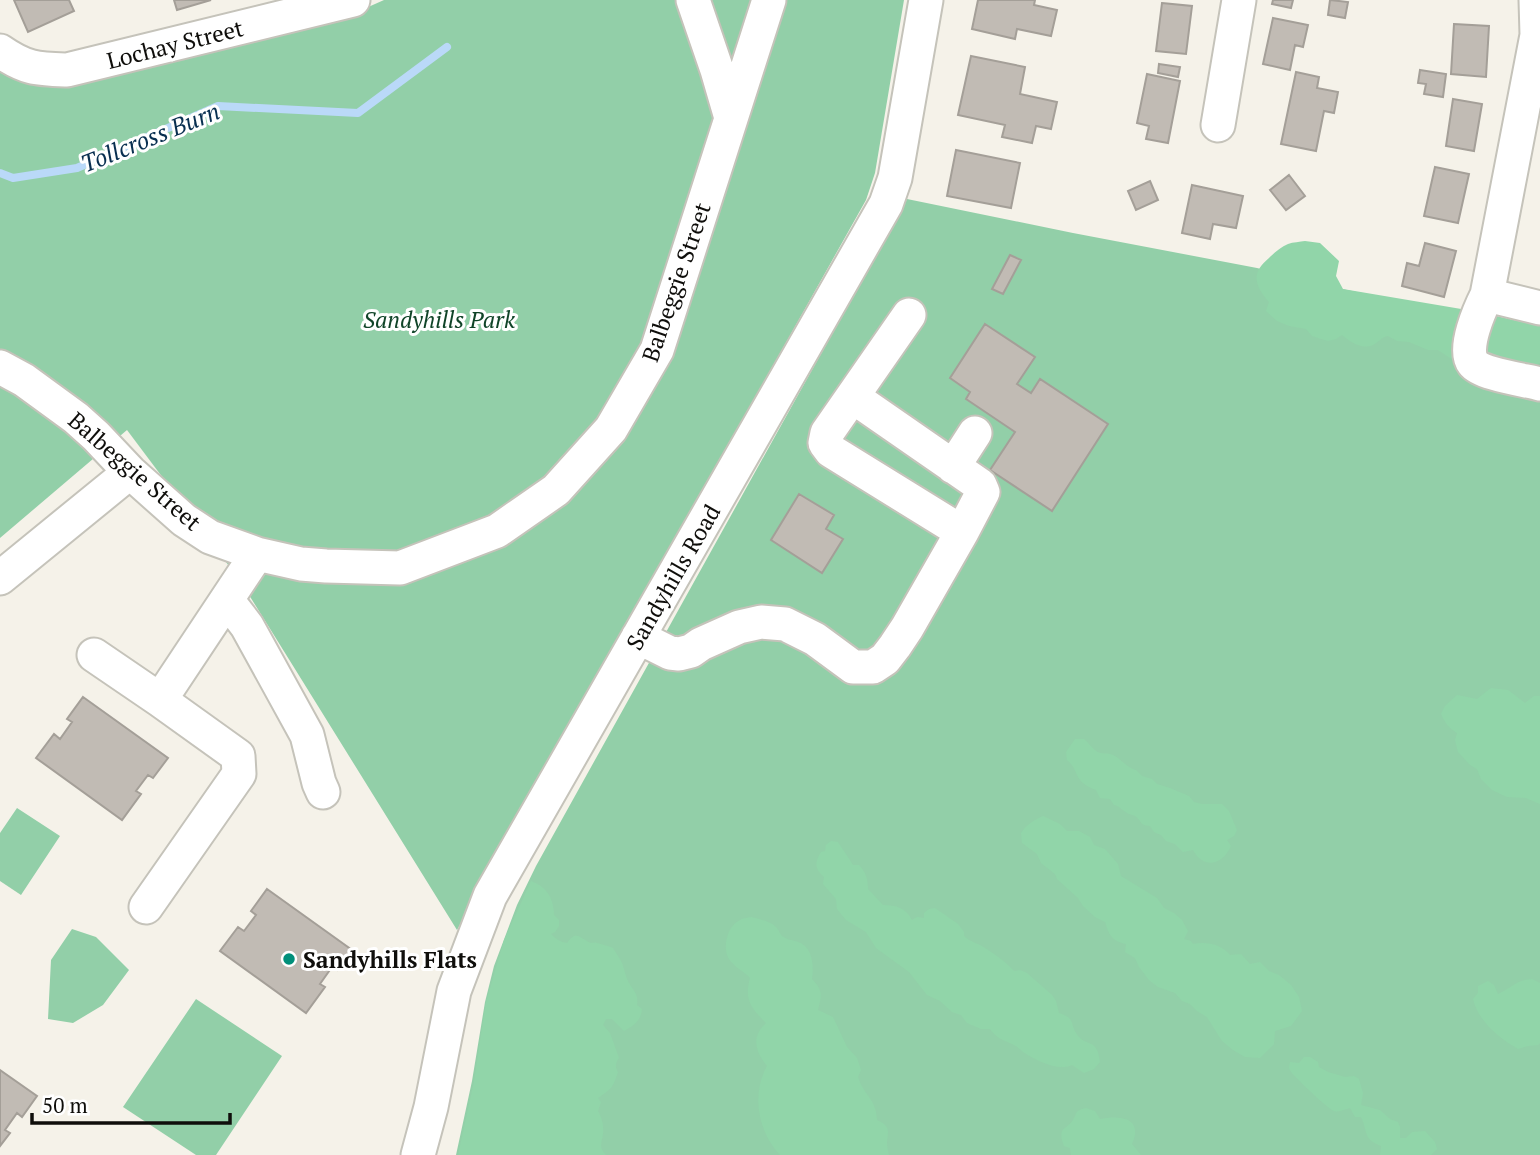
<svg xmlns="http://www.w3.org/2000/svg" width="1540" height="1155" font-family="'PT Serif',serif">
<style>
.green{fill:#92cfa8}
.forest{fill:#91d5a9}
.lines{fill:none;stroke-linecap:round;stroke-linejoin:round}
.stream{stroke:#bad9f8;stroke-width:8}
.building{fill:#c1bbb4;stroke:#a49f98;stroke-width:2}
.minor-casing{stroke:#c5c3ba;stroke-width:37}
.minor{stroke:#fff;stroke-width:33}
.poi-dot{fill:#008f7a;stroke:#fff;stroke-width:2.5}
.labels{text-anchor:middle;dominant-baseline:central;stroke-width:6;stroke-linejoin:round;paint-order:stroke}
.street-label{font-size:23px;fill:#0f0e0b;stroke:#fff}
.park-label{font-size:23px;font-style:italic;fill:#104428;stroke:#fff}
.poi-label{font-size:23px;font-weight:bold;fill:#0f0e0b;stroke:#fff;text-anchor:start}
.water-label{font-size:24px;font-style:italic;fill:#082f50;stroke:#fff}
</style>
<rect width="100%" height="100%" fill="#f5f2e9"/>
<path class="green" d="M 384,0 L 904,0 L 875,173 L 866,200 L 457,930 L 241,582 L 127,430 L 0,538 L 0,69 L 348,16 Z
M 907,199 L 1073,233 L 1257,268 L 1342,289 L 1540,329 L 1540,1155 L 456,1155 L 472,1081 L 485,1002 L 494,966 L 517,905 L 536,866 Z
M 17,808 L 60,836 L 21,895 L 0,881 L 0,833 Z
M 72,929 L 96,937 L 129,970 L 103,1005 L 73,1023 L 48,1019 L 51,960 Z
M 196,999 L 282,1056 L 216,1155 L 196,1155 L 123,1107 Z"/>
<path class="forest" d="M 1305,241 L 1320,243 L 1339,261 L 1336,276 L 1343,289 L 1479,312 L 1540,326 L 1540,363 L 1526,369 L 1453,360 L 1438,350 L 1428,350 L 1409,342 L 1397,341 L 1388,336 C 1380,338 1379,342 1373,345 C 1362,350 1350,342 1342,335 L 1336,339 L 1328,341 L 1321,339 L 1312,336 L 1306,329 L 1289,326 L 1277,321 L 1266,311 L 1269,302 C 1254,285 1251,273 1269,258 C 1274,253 1281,247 1288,244 C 1293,242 1300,242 1305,241 Z
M 1491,688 L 1508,690 L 1525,703 L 1534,696 L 1540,696 L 1540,804 L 1526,798 L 1507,797 L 1492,790 L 1481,779 L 1477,769 L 1470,765 L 1458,752 L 1455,740 L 1457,733 C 1449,728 1445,723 1441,714 L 1445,706 L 1457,695 L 1477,699 Z
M 1075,739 L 1084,739 C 1089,743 1092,748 1096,751 C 1102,755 1108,752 1113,755 C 1121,759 1127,768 1136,770 L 1142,776 L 1152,779 L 1157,784 L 1170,788 L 1189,796 L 1194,802 L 1202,804 L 1222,804 L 1229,811 L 1237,830 L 1234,836 L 1227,840 L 1231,846 C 1222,866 1203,869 1193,850 L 1183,852 L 1175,844 L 1166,841 L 1161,835 L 1154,832 L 1150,826 C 1139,825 1143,822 1135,816 C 1134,815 1131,815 1129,814 C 1122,811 1122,807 1114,805 L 1110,799 L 1100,798 L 1096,790 C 1072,781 1081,772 1067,760 L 1066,752 Z
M 1043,816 L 1060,824 L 1067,831 L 1079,831 L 1090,837 L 1094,845 L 1105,849 L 1118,864 L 1121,876 L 1157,898 L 1164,908 L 1174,913 L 1182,920 L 1188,931 L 1184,939 L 1191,941 L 1193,944 C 1205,941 1222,944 1230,955 L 1241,954 L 1250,964 L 1260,962 L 1269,971 L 1279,975 L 1291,985 L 1299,997 L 1302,1011 L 1291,1026 L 1275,1031 L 1274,1044 L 1260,1058 L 1245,1057 L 1233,1050 L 1222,1041 L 1207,1017 L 1197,1011 L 1190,1004 L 1182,1001 L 1175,993 L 1158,987 L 1149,980 L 1139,967 L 1135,958 L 1125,952 L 1126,944 C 1112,941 1109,935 1105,922 L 1095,917 L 1083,906 L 1078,898 L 1057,879 L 1055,874 L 1041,863 L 1037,854 L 1022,843 L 1021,833 C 1026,825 1034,820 1043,816 Z
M 831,841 L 838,842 L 853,865 L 859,865 C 866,872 868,880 868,889 L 883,905 C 896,905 906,908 912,920 L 917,917 L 924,918 L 924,913 L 929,909 L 935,908 L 958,924 L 964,932 L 964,936 C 970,942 978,943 985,948 C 996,955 1005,961 1014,971 L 1020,970 L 1027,973 L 1052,995 L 1056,1001 L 1059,1013 C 1075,1018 1070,1023 1076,1033 C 1086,1049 1097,1036 1100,1062 L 1094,1069 L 1084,1073 L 1072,1065 C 1059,1072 1035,1060 1023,1052 C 1021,1050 1017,1046 1014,1045 C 1004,1040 997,1039 990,1029 L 981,1029 L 967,1023 L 961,1015 L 952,1012 L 940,1001 L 927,995 L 909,972 L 876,948 L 866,932 L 846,920 L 837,909 L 836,899 L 823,884 L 824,877 C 815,869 814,863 821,852 L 825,851 L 826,845 Z
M 531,881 C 546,886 554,898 554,915 L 559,920 L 559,926 L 555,932 L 551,934 C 556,939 560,942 567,943 C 577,929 580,939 591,943 C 593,943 595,942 597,943 C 602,944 608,946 613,948 C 616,953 619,957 622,963 C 624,968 625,974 627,979 C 632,990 639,993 637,1005 L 642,1009 C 641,1021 633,1026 624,1031 L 612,1019 L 606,1019 L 603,1025 L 610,1033 L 619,1058 C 615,1063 615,1067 618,1072 C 613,1088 611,1089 598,1098 L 601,1102 L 598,1111 C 602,1118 604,1125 603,1134 C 602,1143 598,1147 606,1155 L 458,1155 L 474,1081 L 486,1002 L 504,940 Z
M 751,917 C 759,919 770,921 776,927 C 779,930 780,934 782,936 C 787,940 793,940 798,942 C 813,947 814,966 812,979 C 823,991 822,994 818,1010 L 833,1017 L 847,1047 L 857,1058 L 861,1070 L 858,1077 C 864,1096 876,1098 877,1120 C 891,1127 888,1130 887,1143 C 887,1147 888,1151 889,1155 L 780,1155 C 758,1131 751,1095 767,1066 C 755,1051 751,1037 766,1023 C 751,1008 744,1000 750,978 C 744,971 734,967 729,959 C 722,948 727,926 740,920 C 743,918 747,918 751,917 Z
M 1532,979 L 1540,983 L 1540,1043 L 1538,1045 L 1528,1046 L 1518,1049 C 1499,1038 1478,1021 1473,999 L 1478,993 L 1478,986 L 1488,981 L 1494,985 L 1498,994 C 1513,987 1516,980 1532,979 Z
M 1304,1057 L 1310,1057 L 1318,1062 L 1319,1067 L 1328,1072 L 1345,1077 L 1354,1076 L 1359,1079 L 1363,1093 L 1361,1105 L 1380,1110 L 1390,1119 L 1398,1122 L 1400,1127 L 1400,1138 L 1406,1138 L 1412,1132 L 1425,1131 L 1435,1142 L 1437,1149 L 1431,1155 L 1380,1155 L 1381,1146 C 1363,1139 1368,1132 1361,1117 L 1355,1117 L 1350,1108 C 1345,1109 1339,1113 1334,1111 C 1328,1109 1297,1079 1292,1073 C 1288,1068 1289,1068 1290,1062 L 1299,1063 Z
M 1086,1108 L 1095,1111 L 1100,1119 C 1119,1115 1144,1117 1132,1144 L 1141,1155 L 1071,1155 L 1070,1148 L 1064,1146 C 1057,1127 1065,1131 1073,1120 C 1078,1112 1074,1111 1086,1108 Z"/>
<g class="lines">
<path class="stream" d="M 0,173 L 13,178 L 77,168 L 218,106 L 358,113 L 447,47"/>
</g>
<path class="building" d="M 14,0 L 69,0 L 74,11 L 28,32 Z
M 174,0 L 211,0 L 177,10 Z
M 978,0 L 1035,0 L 1034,5 L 1057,10 L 1051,36 L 1017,29 L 1015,39 L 972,29 Z
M 1273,0 L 1293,0 L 1291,8 L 1272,4 Z
M 1330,0 L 1348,2 L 1345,18 L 1328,15 Z
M 1162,3 L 1192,6 L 1186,54 L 1156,51 Z
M 1273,18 L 1308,25 L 1303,47 L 1295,45 L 1290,70 L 1263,64 Z
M 1454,24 L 1489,26 L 1486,77 L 1451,74 Z
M 971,56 L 1025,67 L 1020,94 L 1057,102 L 1051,129 L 1036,126 L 1032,143 L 1002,137 L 1005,125 L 958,115 Z
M 1159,64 L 1180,67 L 1178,77 L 1158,73 Z
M 1420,70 L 1446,74 L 1443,97 L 1424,94 L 1426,84 L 1418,83 Z
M 1296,72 L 1319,77 L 1317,88 L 1338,92 L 1334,113 L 1324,111 L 1316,151 L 1281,144 Z
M 1147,74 L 1180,81 L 1168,143 L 1146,139 L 1149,126 L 1137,123 Z
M 1453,99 L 1482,104 L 1474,151 L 1446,146 Z
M 956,150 L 1020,163 L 1011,208 L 947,196 Z
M 1435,167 L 1469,174 L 1458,223 L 1424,216 Z
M 1289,175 L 1305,196 L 1286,210 L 1270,190 Z
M 1150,181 L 1158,200 L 1136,210 L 1128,191 Z
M 1192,185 L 1243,196 L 1236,228 L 1213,224 L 1210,239 L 1182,233 Z
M 1425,243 L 1456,251 L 1444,297 L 1402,286 L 1407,263 L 1419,266 Z
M 1010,255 L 1021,260 L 1003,294 L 992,289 Z
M 985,324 L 1035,357 L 1017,384 L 1031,393 L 1040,379 L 1108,424 L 1052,511 L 990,470 L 1015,432 L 966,399 L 970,392 L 950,378 Z
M 799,494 L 834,515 L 826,529 L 843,539 L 822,573 L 771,540 Z
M 83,697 L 168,758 L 153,778 L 148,775 L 136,791 L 141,794 L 122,820 L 36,758 L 54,734 L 60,739 L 72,722 L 67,719 Z
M 267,889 L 352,950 L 337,970 L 332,967 L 320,984 L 325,987 L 306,1013 L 220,951 L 238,927 L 244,931 L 256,915 L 251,911 Z
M 0,1070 L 37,1096 L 22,1117 L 17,1113 L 5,1130 L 10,1133 L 0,1146 Z"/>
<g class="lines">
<defs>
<path id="minor" d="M 693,0 L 717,70 L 731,118
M 1536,0 L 1537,35 L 1487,295 L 1540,308
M 0,51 C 26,69 37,69 67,70 L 353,0
M 1218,125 L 1239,0
M 1487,295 C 1480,309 1462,349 1473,363 C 1481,374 1525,380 1540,384
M 909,315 L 827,433 L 825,443 L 831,451 L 962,532
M 0,367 L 24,380 L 76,418 L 96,436 L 130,472 L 184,520 L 210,537 L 257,554 L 301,564 L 326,566 L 400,568 L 497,531 L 556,490 L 611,429 L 657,350 L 769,0
M 953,467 L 975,433
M 0,578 L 130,472
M 225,603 L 234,609 L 247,626 L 307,735 L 319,783 L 323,792
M 638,637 L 670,653 L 679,654 L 691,651 L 701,644 L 739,627 L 761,622 L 785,624 L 815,639 L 853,667 L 873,667 L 885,659 L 895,646 L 907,628 L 962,532 L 983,492 L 980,485 L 853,397
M 94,655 L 160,700 L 257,554
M 146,907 L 239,774 L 238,756 L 160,700
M 418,1155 L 431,1107 L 454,991 L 490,896 L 886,204 L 895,178 L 926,0"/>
</defs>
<use href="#minor" class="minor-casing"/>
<use href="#minor" class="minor"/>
</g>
<circle class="poi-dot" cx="289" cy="959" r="7"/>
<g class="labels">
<g class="street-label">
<text transform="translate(175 44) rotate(-14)">Lochay Street</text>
<text transform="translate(676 282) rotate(-71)">Balbeggie Street</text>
<text transform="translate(135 471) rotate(41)">Balbeggie Street</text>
<text transform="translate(673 577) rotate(-60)">Sandyhills Road</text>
</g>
<g class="park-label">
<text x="439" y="319">Sandyhills Park</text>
</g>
<g class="poi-label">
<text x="303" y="959">Sandyhills Flats</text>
</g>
<g class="water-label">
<text transform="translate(150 137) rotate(-22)">Tollcross Burn</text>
</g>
</g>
<path d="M32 1113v10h198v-10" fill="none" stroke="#0f0e0b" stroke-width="3.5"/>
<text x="42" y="1113" font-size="21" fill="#0f0e0b" stroke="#ffffff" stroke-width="5" paint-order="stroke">50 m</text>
</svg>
